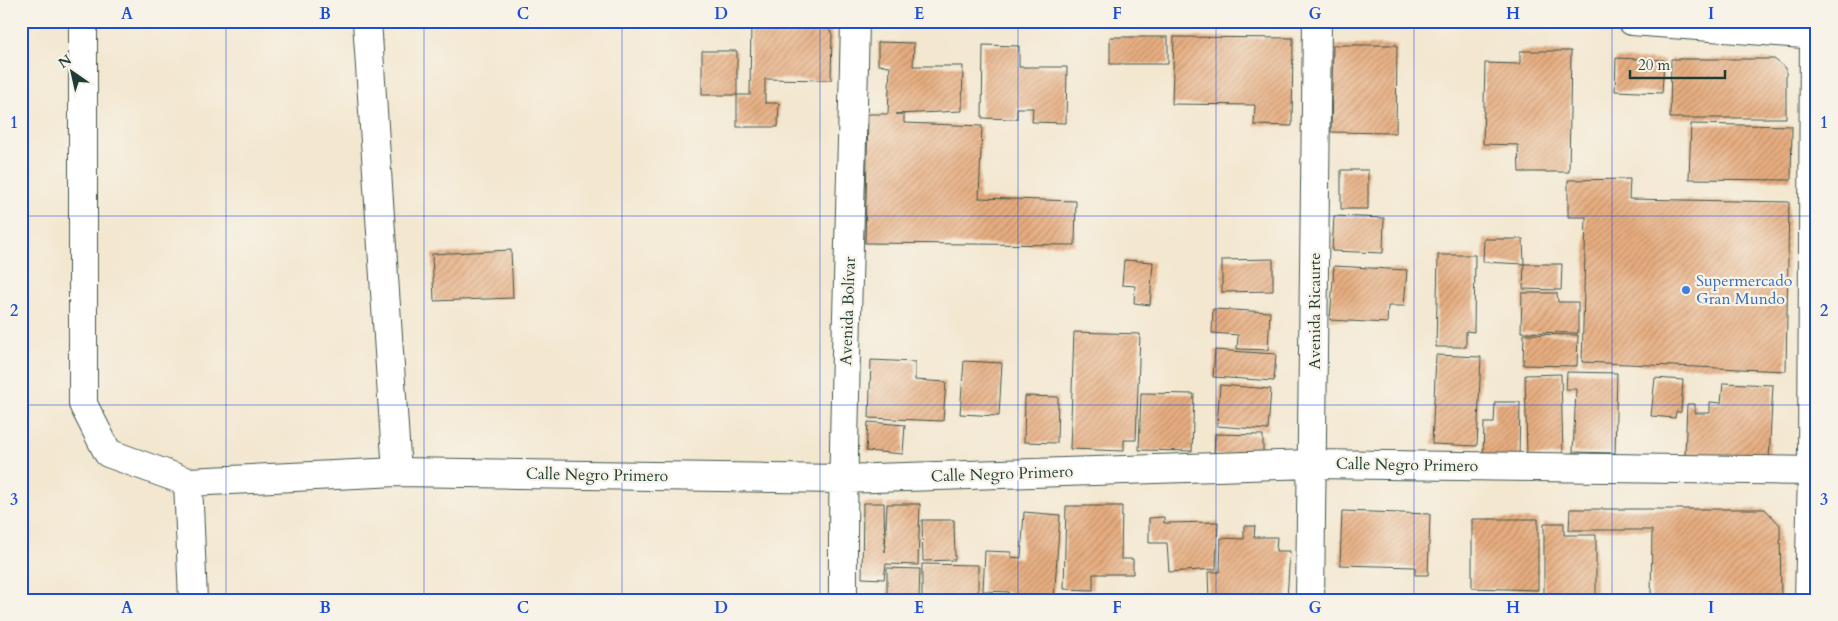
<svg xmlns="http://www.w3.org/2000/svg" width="1838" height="621" font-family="Cardo,serif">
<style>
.building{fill:url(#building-hatch)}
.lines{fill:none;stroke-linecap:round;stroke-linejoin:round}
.minor-casing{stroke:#3f564b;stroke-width:30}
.tertiary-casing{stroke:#3f564b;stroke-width:30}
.minor{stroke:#fff;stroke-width:28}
.tertiary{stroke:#fff;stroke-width:28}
.grid{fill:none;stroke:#1d4ed8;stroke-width:1;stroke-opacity:0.55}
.shop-dot{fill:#3f7fe0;stroke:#f7f3e8;stroke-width:2}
.labels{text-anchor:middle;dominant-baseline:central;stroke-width:4.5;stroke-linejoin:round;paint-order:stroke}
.shop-label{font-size:16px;fill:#366cbe;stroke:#f7f3e8;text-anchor:start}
.street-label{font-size:16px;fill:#1f3d34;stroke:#f7f3e8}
.neatline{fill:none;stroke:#1d4ed8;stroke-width:2}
.grid-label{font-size:16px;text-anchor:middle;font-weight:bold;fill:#1d4ed8}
</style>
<defs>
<pattern id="building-hatch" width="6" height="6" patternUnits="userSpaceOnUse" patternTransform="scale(1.25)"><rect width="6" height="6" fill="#e7ad80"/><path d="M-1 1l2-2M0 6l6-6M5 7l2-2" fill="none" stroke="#bb8e6a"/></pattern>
</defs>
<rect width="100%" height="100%" fill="#f7f3e8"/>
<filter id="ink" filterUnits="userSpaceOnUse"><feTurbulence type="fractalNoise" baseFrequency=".02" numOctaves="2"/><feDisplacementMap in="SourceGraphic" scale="10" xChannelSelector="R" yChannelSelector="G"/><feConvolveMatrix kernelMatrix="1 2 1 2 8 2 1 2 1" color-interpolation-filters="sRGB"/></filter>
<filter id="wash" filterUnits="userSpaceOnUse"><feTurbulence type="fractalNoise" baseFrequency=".0096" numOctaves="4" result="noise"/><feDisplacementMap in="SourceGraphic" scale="20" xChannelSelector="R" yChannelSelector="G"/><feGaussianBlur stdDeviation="1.12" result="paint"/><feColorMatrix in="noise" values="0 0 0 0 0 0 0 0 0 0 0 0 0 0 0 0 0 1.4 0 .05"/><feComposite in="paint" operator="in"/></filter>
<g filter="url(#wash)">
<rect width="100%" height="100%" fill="#f3e7d0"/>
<g id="blocks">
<path class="building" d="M 751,21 L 823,21 L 832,34 L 831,80 L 765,79 L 765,103 L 779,103 L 778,127 L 737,127 L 737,95 L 750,95 Z
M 1110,37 L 1168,37 L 1168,64 L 1110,64 Z
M 1174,37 L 1293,38 L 1292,126 L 1254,125 L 1255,105 L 1172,104 Z
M 878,42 L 914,43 L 913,66 L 963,66 L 962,111 L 896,114 L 904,114 L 904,123 L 982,126 L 979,198 L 1076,201 L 1075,245 L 865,243 L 868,114 L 888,114 L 890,66 L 878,65 Z
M 983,45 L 1019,46 L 1019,67 L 1067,67 L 1066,123 L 1032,122 L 1033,108 L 1017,108 L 1017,119 L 982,118 Z
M 1333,45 L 1397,45 L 1396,133 L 1331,132 Z
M 702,51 L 737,51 L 737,95 L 702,95 Z
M 1520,51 L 1571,51 L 1569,172 L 1519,172 L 1518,145 L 1483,144 L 1485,63 L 1520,64 Z
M 1616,58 L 1664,60 L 1662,93 L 1615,91 Z
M 1671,59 L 1774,59 L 1786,68 L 1786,118 L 1670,118 Z
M 1691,124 L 1792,126 L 1791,180 L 1689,179 Z
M 1341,170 L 1368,170 L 1368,209 L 1341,209 Z
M 1630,179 L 1629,199 L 1789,202 L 1786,371 L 1582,362 L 1586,217 L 1568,217 L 1568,180 Z
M 1334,216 L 1384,218 L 1383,253 L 1332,251 Z
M 1484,239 L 1523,239 L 1524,264 L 1483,262 Z
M 511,250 L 513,298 L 434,301 L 432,254 Z
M 1438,255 L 1475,255 L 1474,332 L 1466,331 L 1466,347 L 1436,347 Z
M 1273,259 L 1273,291 L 1222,292 L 1222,260 Z
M 1124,260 L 1153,262 L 1150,305 L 1134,303 L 1135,286 L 1122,285 Z
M 1524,264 L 1562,264 L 1561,290 L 1523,289 Z
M 1334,266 L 1407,270 L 1404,306 L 1388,306 L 1387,323 L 1330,320 Z
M 1522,293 L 1557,293 L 1558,302 L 1578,302 L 1578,333 L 1521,332 Z
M 1213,309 L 1270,312 L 1268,350 L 1237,349 L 1238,335 L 1212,333 Z
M 1074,332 L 1140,334 L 1136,440 L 1124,440 L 1124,451 L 1070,449 Z
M 1524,334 L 1578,335 L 1577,366 L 1523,365 Z
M 1215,350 L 1276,354 L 1274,381 L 1213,377 Z
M 1436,355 L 1481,357 L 1477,446 L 1432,444 Z
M 871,360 L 915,362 L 915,380 L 946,382 L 943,421 L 869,418 Z
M 964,361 L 1002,363 L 999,416 L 960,414 Z
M 1567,372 L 1617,373 L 1615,453 L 1573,452 L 1576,389 L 1566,389 Z
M 1561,374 L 1563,455 L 1527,456 L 1525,375 Z
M 1655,378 L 1683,380 L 1681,412 L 1676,412 L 1675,418 L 1651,416 Z
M 1723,383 L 1773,385 L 1769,460 L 1685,456 L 1687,404 L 1695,404 L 1695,413 L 1710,413 L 1710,402 L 1721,403 Z
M 1220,385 L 1271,389 L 1268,430 L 1217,426 Z
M 1141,393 L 1194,394 L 1192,451 L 1139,450 Z
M 1025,396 L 1058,397 L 1057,443 L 1024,442 Z
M 1495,402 L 1520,402 L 1519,458 L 1483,457 L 1484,423 L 1494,423 Z
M 868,422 L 905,425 L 903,454 L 866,451 Z
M 1215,434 L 1263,435 L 1263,456 L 1214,455 Z
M 863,503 L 884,503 L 885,552 L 887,504 L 920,504 L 918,565 L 886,564 L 884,579 L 862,578 Z
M 1066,506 L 1122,506 L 1121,559 L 1133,559 L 1133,574 L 1093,574 L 1093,590 L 1064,589 Z
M 1570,509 L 1765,509 L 1780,525 L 1781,600 L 1651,600 L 1652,530 L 1569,530 Z
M 1342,511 L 1430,514 L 1428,575 L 1415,575 L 1415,567 L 1340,565 Z
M 1024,512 L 1060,515 L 1054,600 L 1007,597 L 1009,592 L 983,591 L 985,551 L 1011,552 L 1011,557 L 1021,558 Z
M 1164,517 L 1164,523 L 1218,522 L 1216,569 L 1169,572 L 1167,543 L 1149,543 L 1149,518 Z
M 1472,519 L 1538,519 L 1538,590 L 1472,588 Z
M 922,520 L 954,520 L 955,560 L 923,561 Z
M 1544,523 L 1564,523 L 1564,535 L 1596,535 L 1596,600 L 1544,600 Z
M 1244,526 L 1255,526 L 1254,537 L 1277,537 L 1276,551 L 1290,551 L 1287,600 L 1209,600 L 1208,572 L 1220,572 L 1221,538 L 1244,539 Z
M 922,564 L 978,565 L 978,600 L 922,600 Z
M 887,568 L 920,569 L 919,597 L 887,597 Z"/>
</g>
</g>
<g filter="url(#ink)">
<use href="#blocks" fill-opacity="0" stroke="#3f564b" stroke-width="1"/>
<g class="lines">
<defs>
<path id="minor" d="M 83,21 L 83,404 L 108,453 L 188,482 L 397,472 L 842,479 L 1313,464 L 1817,471
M 367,21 L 397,472
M 1632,21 L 1817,35
M 188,482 L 193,600
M 843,600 C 842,407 851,214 855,21
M 1310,600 L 1317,21"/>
<path id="tertiary" d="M 1809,600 L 1812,471 L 1814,21"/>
</defs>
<use href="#minor" class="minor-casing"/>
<use href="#tertiary" class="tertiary-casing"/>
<use href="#minor" class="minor"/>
<use href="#tertiary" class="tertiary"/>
</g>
</g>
<path class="grid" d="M 226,21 L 226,600M 424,21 L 424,600M 622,21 L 622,600M 820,21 L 820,600M 1018,21 L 1018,600M 1216,21 L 1216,600M 1414,21 L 1414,600M 1612,21 L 1612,600M 21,216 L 1817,216M 21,405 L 1817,405"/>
<circle class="shop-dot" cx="1686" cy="290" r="5"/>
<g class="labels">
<g class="shop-label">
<text x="1696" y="281">Supermercado<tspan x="1696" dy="18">Gran Mundo</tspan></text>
</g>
<g class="street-label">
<text transform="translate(848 311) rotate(-88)">Avenida Bolívar</text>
<text transform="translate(1315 311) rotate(-90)">Avenida Ricaurte</text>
<text transform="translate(1407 465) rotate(1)">Calle Negro Primero</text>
<text transform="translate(1002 474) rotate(-2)">Calle Negro Primero</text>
<text transform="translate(597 475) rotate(1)">Calle Negro Primero</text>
</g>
</g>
<rect width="1838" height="621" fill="none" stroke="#f7f3e8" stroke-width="55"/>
<g transform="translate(72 72) rotate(326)" stroke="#f7f3e8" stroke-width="4" paint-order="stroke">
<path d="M0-4L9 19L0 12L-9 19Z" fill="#1f3d34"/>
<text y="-8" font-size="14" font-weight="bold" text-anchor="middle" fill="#1f3d34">N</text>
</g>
<path d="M1630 70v8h95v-8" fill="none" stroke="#1f3d34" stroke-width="2.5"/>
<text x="1638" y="70" font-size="15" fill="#1f3d34" stroke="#f7f3e8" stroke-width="4" paint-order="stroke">20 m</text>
<rect x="28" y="28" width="1782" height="566" class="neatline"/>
<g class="grid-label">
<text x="127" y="19">A</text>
<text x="325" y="19">B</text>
<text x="523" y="19">C</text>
<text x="721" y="19">D</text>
<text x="919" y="19">E</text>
<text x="1117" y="19">F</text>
<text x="1315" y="19">G</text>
<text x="1513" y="19">H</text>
<text x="1711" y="19">I</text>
<text x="14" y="128">1</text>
<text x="1824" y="128">1</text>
<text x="14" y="316">2</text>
<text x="1824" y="316">2</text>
<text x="14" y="505">3</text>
<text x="1824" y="505">3</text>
<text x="127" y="613">A</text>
<text x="325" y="613">B</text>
<text x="523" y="613">C</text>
<text x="721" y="613">D</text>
<text x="919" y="613">E</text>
<text x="1117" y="613">F</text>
<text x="1315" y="613">G</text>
<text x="1513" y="613">H</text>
<text x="1711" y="613">I</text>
</g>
</svg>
